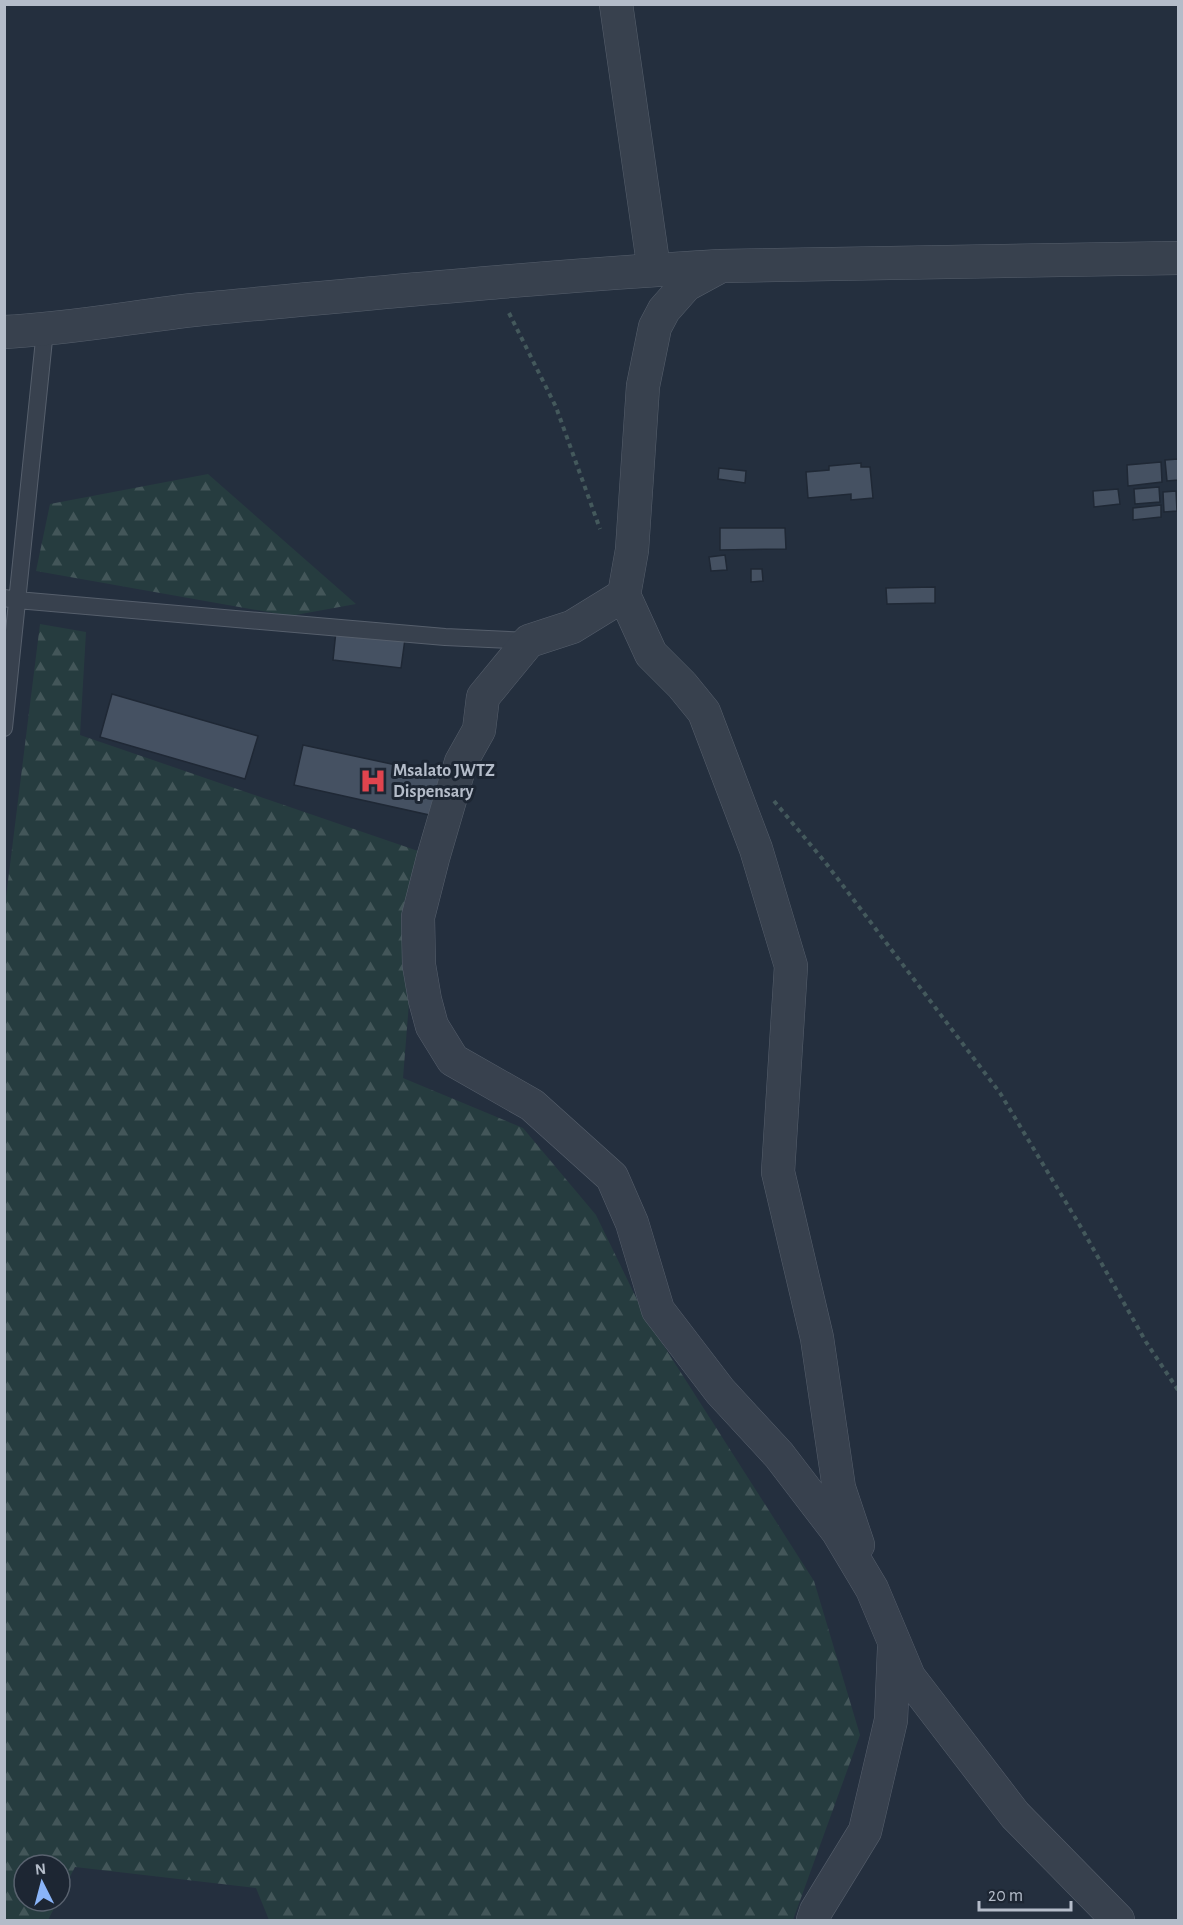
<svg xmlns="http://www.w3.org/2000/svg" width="1183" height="1925" font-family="'Alegreya Sans',sans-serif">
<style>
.forest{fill:url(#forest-firs)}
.building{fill:#455162;stroke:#1f2835;stroke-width:1.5}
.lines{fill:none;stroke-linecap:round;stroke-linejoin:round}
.lane-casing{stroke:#565f6c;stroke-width:18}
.street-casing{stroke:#565f6c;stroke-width:34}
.path{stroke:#44595c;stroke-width:4;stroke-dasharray:4.5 4.5;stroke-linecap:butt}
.lane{stroke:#38414e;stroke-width:16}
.street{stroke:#38414e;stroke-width:33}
.labels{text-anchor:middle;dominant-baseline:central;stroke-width:6;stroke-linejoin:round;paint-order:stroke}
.poi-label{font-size:18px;font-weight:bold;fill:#b4bcc9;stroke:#1d2633;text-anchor:start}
</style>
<defs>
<pattern id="forest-firs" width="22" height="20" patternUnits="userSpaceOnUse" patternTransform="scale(1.5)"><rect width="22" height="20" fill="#263c3f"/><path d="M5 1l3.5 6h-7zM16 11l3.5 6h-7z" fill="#435659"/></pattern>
</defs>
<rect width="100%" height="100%" fill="#242f3e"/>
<path class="forest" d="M 208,474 L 356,604 L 290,616 L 36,571 L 50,504 Z
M 40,624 L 86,632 L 80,735 L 421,852 L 403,1078 L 523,1128 L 596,1215 L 646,1318 L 814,1581 L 860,1735 L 793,1920 L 269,1920 L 256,1888 L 75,1867 L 60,1896 L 60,1865 L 24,1865 L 24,1901 L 58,1901 L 48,1920 L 5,1920 L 4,913 Z"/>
<path class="building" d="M 1178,459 L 1178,480 L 1167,481 L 1165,460 Z
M 1161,462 L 1162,482 L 1128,486 L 1127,465 Z
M 861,463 L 861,467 L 870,467 L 873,498 L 851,500 L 851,494 L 808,498 L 806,472 L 829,470 L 829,466 Z
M 719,468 L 746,471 L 745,483 L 718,479 Z
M 1159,487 L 1160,502 L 1135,504 L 1134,489 Z
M 1118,489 L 1120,504 L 1094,507 L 1093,491 Z
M 1176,491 L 1177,511 L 1164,512 L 1163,492 Z
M 1161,505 L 1161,517 L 1133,520 L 1133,508 Z
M 720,528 L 785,528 L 786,549 L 720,550 Z
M 725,555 L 727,570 L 711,571 L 709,557 Z
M 751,569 L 762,569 L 763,581 L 751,582 Z
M 935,587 L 935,603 L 887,604 L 886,588 Z
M 336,631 L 405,639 L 401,668 L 333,660 Z
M 112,694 L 258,736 L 245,779 L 100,737 Z
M 303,745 L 452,777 L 443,818 L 294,785 Z"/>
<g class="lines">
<defs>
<path id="lane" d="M 4,598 L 17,600 L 445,637 L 529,641
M 4,728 L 45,330"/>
<path id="street" d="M 616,4 L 654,270
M 721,266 L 686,285 L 664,310 L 655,327 L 643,386 L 632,550 L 624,595 L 572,627 L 529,641 L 483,697 L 479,730 L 461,762 L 433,858 L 418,917 L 419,965 L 425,1000 L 432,1026 L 453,1060 L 532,1105 L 612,1177 L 632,1223 L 658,1310 L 720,1391 L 779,1455 L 838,1532 L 872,1589 L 909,1677 L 1015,1815 L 1118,1920
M 4,332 C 71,329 136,316 202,309 C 375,293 548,276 721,266 L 1178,258
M 624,595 L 651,654 L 682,685 L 704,712 L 756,849 L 791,966 L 778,1172 L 817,1338 L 839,1488 L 858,1545
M 813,1920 L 816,1911 L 865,1831 L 891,1720 L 894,1649"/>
</defs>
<use href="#lane" class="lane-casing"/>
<use href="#street" class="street-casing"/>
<path class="path" d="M 509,313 L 556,407 L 600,529
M 774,801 L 825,862 L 1000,1093 L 1082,1229 L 1146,1342 L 1178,1390"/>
<use href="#lane" class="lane"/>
<use href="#street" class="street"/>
</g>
<defs>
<symbol id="hospital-bare" viewBox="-9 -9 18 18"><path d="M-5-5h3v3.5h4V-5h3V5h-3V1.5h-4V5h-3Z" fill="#e0444e" stroke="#1d2633" stroke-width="2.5" paint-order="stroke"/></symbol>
</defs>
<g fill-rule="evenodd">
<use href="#hospital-bare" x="354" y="762" width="38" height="38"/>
</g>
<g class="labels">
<g class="poi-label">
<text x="393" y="771">Msalato JWTZ<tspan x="393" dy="21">Dispensary</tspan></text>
</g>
</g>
<rect width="1183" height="1925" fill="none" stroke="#b4bcc9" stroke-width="12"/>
<g transform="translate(42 1883) rotate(354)"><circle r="28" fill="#1d2633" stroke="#59626f" stroke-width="1.5"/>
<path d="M0-4.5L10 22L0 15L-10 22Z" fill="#8ab4f8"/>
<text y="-9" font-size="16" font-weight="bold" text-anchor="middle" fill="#b4bcc9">N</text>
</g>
<path d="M979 1901v9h92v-9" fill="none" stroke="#b4bcc9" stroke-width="3"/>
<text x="988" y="1901" font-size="18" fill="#b4bcc9" stroke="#1d2633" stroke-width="4.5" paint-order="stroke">20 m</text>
</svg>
